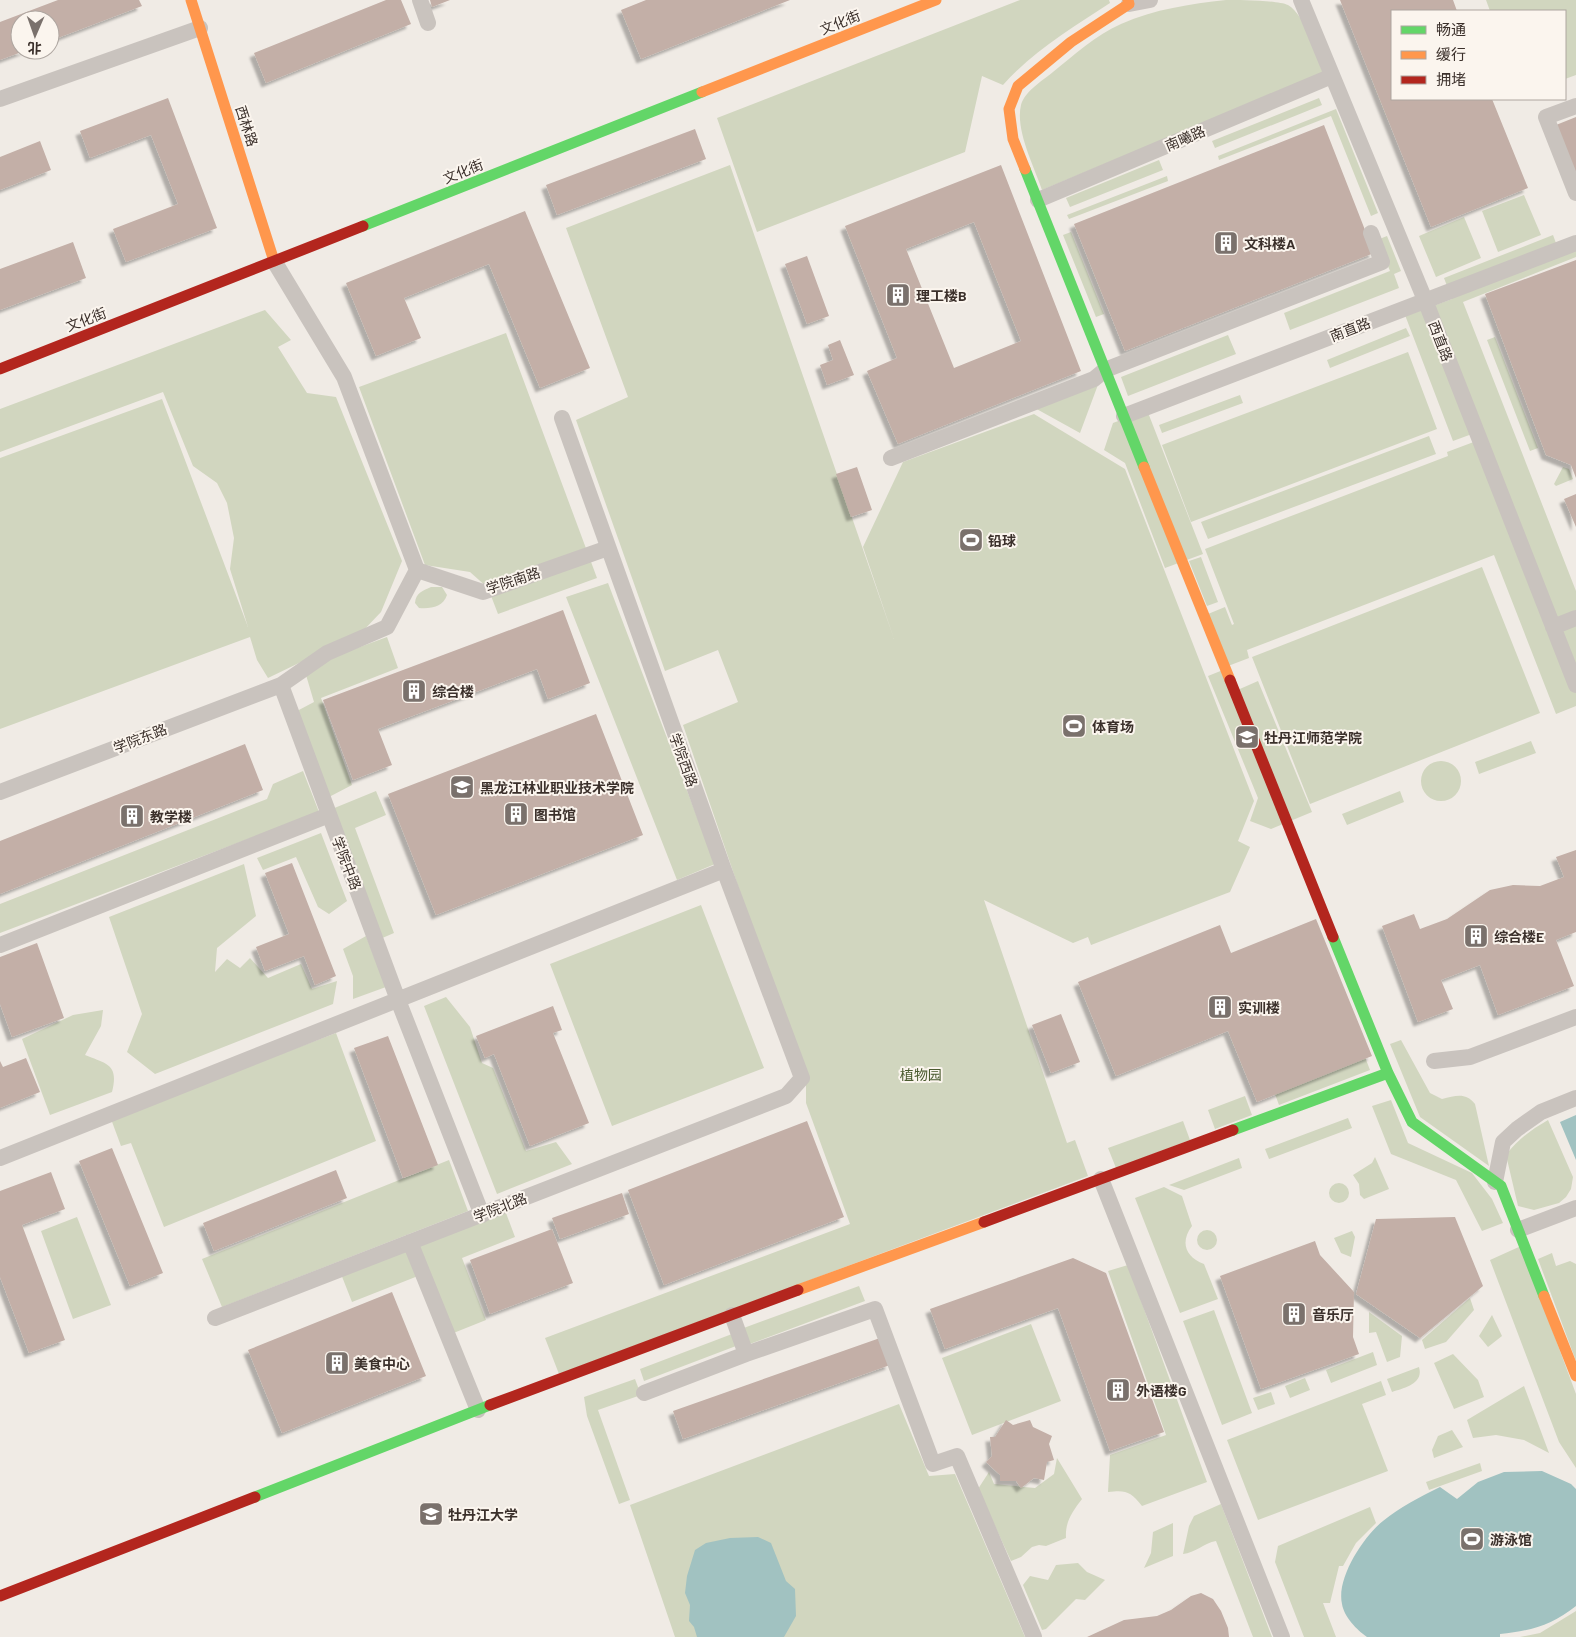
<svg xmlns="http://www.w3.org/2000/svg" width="1576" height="1637" font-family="Barlow,'Noto Sans SC',sans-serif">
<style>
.green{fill:#d1d6bf}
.water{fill:#a1c2c1}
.building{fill:#c3afa7;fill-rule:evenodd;filter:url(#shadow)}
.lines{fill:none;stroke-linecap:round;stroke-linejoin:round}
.street{stroke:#c9c3be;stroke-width:16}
.fast{stroke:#63d668;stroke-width:11}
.slow{stroke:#ff974d;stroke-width:11}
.jam{stroke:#b3261e;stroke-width:11}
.labels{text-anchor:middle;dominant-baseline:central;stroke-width:4;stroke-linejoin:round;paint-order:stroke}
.street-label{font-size:14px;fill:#3b302b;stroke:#fbf5ee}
.poi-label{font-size:14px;font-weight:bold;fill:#3b302b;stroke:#fbf5ee;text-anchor:start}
.park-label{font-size:14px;fill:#4a5a2e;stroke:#fbf5ee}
</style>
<defs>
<filter id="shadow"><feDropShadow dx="-4.5" dy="4.5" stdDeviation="1" flood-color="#0004"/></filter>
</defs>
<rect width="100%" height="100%" fill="#f0ebe5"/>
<path class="green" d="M 1020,0 L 1109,0 L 1110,3 C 1072,28 1033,51 1003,85 L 982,76 L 965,152 L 757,232 L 717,118 Z
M 1226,0 C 1239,0 1277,0 1288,5 C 1306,16 1315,53 1323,73 L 1042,190 C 1034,166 1015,130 1021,105 C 1025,91 1042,81 1053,72 C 1074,55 1096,35 1121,24 C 1155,9 1190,4 1226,0 Z
M 1486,0 L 1576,0 L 1576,75 L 1565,79 L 1565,11 L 1490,11 Z
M 1319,98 L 1322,105 L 1215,148 L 1212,141 Z
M 1336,109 L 1378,213 L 1371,216 L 1331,116 L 1219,160 L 1218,156 Z
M 1159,160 L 1163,170 L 1070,207 L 1066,198 Z
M 730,165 L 894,639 L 863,547 L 903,462 L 1034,414 L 1125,469 L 1254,801 L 1238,841 L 1250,847 L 1230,892 L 1091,945 L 1088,937 L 1073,943 L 984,900 L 1067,1143 L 1075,1140 L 1088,1176 L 559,1374 L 545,1338 L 850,1224 L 806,1103 L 806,1085 L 683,725 L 738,702 L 718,650 L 665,671 L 576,420 L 628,397 L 566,228 Z
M 1167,176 L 1168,181 L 1069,219 L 1067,215 Z
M 1524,195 L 1541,235 L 1498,252 L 1482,211 Z
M 1464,217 L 1481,258 L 1436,277 L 1419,236 Z
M 1071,232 L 1104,314 L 1096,317 L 1063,235 Z
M 1553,235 L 1560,254 L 1576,247 L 1576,257 L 1463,302 L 1576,591 L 1576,672 L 1433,306 L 1452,299 L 1444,278 Z
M 1387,236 L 1401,271 L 1394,274 L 1399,288 L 1290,330 L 1284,313 L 1390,271 L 1377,240 Z
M 1424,308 L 1472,434 L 1453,441 L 1405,315 Z
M 265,310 L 291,340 L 278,347 L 307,393 L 336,397 L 402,561 L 381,612 L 361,633 L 268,678 L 257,660 L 250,637 L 0,729 L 0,458 L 162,399 L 248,627 L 230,569 L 234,538 L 227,503 L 217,483 L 193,466 L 163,392 L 0,452 L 0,409 Z
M 1406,328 L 1410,336 L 1330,368 L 1327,360 Z
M 506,333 L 597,578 L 498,614 L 488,588 L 470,572 L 425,565 L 359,387 Z
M 1228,335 L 1236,354 L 1128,396 L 1121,377 Z
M 1495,337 L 1538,448 L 1530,451 L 1487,340 Z
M 1408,352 L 1437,429 L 1191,522 L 1162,445 Z
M 1099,382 L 1080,433 L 1033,407 Z
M 1240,395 L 1243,403 L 1162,433 L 1159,425 Z
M 1147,410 L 1203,554 L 1165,568 L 1125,463 L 1104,450 L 1113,423 Z
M 1429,436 L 1436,454 L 1208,539 L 1201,522 Z
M 1479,440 L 1576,690 L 1576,706 L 1556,714 L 1494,555 L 1247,650 L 1249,658 L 1228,666 L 1208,614 L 1225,607 L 1232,625 L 1234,624 L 1205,549 L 1448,456 L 1447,452 Z
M 1563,467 L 1569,469 L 1573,479 L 1556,486 L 1554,484 Z
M 1201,557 L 1218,602 L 1207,606 L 1189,561 Z
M 1482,567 L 1540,713 L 1310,804 L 1252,657 Z
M 608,583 L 715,864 L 677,880 L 566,597 Z
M 431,587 L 442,587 L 447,595 C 443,607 431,609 419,608 L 415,603 C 416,593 422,591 431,587 Z
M 387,637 L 398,668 L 321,698 L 352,785 L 329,797 L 297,711 L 314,702 L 306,675 L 330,658 Z
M 1223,670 L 1233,692 L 1258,681 L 1312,812 L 1271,829 L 1250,821 L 1258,798 L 1208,676 Z
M 1531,741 L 1536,753 L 1479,774 L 1475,762 Z
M1421 781a20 20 0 1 1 40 0a20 20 0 1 1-40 0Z
M 303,771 L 319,812 L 0,933 L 0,904 L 267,799 L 273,784 Z
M 376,791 L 386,815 L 355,828 L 394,933 L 380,939 L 332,809 Z
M 1400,791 L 1404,802 L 1347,825 L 1342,814 Z
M 321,833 L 347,901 L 329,914 L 318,907 L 296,857 L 263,870 L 257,858 Z
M 244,864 L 256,916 L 217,948 L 215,972 L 227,959 L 240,968 L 250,958 L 268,978 L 301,964 L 312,989 L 337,981 L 333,1004 L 155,1074 L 127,1052 L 142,1014 L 109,917 Z
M 701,905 L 764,1068 L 612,1126 L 550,964 Z
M 366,936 L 386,987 L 353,999 L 353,976 L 343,949 Z
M 446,997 L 470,1027 L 482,1063 L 493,1068 L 526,1151 L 556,1142 L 572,1164 L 497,1194 L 424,1006 Z
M 103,1010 L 101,1026 L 85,1055 C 107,1064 119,1064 112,1092 L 50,1115 L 22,1039 L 73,1015 Z
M 336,1033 L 376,1141 L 164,1227 L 131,1143 L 121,1146 L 111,1119 Z
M 1401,1040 L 1430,1093 L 1442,1099 C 1456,1096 1465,1092 1475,1104 L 1489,1166 L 1420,1117 L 1390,1044 Z
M 1363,1052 L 1370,1070 L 1279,1105 L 1272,1086 Z
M 1245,1096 L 1252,1115 L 1215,1129 L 1208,1110 Z
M 1391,1100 L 1408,1143 L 1472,1173 L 1492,1199 L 1503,1223 L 1482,1231 L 1456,1180 L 1391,1154 L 1372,1106 Z
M 1348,1118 L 1352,1128 L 1269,1159 L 1265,1149 Z
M 1548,1120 L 1573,1177 L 1571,1189 L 1566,1197 L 1559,1203 L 1534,1210 L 1518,1206 L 1506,1155 C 1518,1139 1531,1130 1548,1120 Z
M 1183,1121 L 1190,1140 L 1116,1168 L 1108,1148 Z
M 1375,1157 L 1389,1189 L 1364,1199 L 1360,1195 L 1359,1184 L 1353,1175 L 1372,1163 Z
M 1239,1158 L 1242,1168 L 1184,1190 L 1169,1185 Z
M 449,1160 L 468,1211 L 222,1307 L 202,1259 Z
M1329 1193a10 10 0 1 1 20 0a10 10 0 1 1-20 0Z
M 1164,1187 L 1182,1196 L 1192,1226 C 1180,1242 1185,1257 1204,1264 L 1218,1299 L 1180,1313 L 1135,1198 Z
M 506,1213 L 515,1237 L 462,1258 L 486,1320 L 451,1334 L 417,1247 Z
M 77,1217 L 111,1305 L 73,1319 L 41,1231 Z
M1197 1240a10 10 0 1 1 20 0a10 10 0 1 1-20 0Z
M 1352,1231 L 1355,1237 L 1351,1257 L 1341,1253 L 1334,1238 Z
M 1521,1246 L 1576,1394 L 1576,1468 L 1559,1442 L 1490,1260 Z
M 407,1248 L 418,1276 L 352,1302 L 341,1274 Z
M 1552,1253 L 1556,1266 L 1570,1261 L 1576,1264 L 1576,1361 L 1538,1259 Z
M 1128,1265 L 1207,1482 L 1142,1506 C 1130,1491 1126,1490 1108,1492 L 1110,1455 L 1166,1435 L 1108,1271 Z
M 859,1286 L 865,1301 L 747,1345 L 741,1329 Z
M 1470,1298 L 1474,1310 L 1446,1342 L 1425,1349 L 1422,1340 Z
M 1214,1310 L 1252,1413 L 1222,1425 L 1183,1321 Z
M 1369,1312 L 1402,1336 L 1400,1357 L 1387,1362 L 1376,1332 L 1369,1333 Z
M 1492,1315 L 1502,1336 L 1488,1347 L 1479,1336 Z
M 1031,1324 L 1061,1401 L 972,1435 L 942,1358 Z
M 732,1334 L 736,1346 L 644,1381 L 640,1369 Z
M 1373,1352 L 1377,1365 L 1331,1383 L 1326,1370 Z
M 1453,1354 L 1478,1380 L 1484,1397 L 1454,1409 L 1434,1363 Z
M 1419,1367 C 1424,1384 1404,1388 1392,1392 L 1387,1379 Z
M 1305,1378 L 1310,1390 L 1290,1398 L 1285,1386 Z
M 635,1379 L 641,1395 L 598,1410 L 630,1500 L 619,1504 L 587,1416 L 584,1397 Z
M 1381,1381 L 1386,1395 L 1362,1404 L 1388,1471 L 1258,1520 L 1227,1440 Z
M 1524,1386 L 1549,1453 L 1524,1440 L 1496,1435 L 1473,1438 L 1467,1420 Z
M 1271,1392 L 1275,1404 L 1258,1410 L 1253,1398 Z
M 899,1404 L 929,1476 L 955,1474 L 1025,1637 L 675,1637 L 630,1505 Z
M 1452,1430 L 1463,1447 L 1434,1458 L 1432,1450 L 1438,1436 Z
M 1057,1458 L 1082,1499 C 1072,1512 1065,1522 1066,1538 L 1046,1546 L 1039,1545 L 1032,1547 L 1021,1557 L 1011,1561 L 978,1489 L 989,1472 L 994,1484 L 1035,1488 L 1054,1474 Z
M 1480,1463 L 1482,1471 L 1429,1490 L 1426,1482 Z
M 1221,1504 L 1272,1637 L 1253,1637 L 1216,1541 C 1204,1543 1195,1553 1183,1554 L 1189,1526 L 1194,1516 Z
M 1370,1507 L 1376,1523 L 1356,1543 L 1343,1566 L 1339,1566 L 1330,1603 L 1323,1603 L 1336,1637 L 1304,1637 L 1275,1562 L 1278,1546 Z
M 1173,1523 L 1173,1556 L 1144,1568 L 1151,1553 L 1153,1532 Z
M 1078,1563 L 1087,1572 L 1105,1580 L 1085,1600 L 1076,1599 L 1046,1629 L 1042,1630 L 1023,1585 L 1030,1576 L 1048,1580 L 1056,1565 Z
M 1576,1611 L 1576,1637 L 1520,1637 L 1540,1633 Z"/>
<path class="water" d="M 1576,1115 L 1576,1160 L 1560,1122 Z
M 1542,1471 L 1571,1484 L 1576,1489 L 1576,1606 C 1552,1625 1531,1631 1500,1634 L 1500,1637 L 1367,1637 C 1357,1630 1344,1617 1342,1604 C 1336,1578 1364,1536 1383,1521 C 1400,1507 1420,1497 1440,1487 L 1457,1499 L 1478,1482 L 1504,1472 Z
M 758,1537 L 771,1543 L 786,1581 L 795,1589 L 796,1616 L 784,1637 L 697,1637 L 694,1627 L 689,1621 L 690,1605 L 685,1593 L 687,1576 L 695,1550 L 706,1543 L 730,1538 Z"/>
<path class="building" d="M 58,0 L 139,0 L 142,6 L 50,41 L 50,20 L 20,20 L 20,50 L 27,50 L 0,60 L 0,22 Z
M 386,0 L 401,0 L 411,24 L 266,83 L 254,53 Z
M 430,0 L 450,0 L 432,7 Z
M 646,0 L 790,0 L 641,59 L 621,10 Z
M 1340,0 L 1453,0 L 1457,11 L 1392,11 L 1392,99 L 1492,99 L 1528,188 L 1431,227 Z
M 168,98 L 217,228 L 126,262 L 113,229 L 178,204 L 151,135 L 90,158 L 80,131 Z
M 1576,117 L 1576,174 L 1556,125 Z
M 1324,125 L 1374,253 L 1125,351 L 1074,224 Z
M 695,129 L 706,159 L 557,215 L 546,185 Z
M 40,141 L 51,170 L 0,190 L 0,157 Z
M 1001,165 L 1081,371 L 898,444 L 867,371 L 897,358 L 845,226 ZM 974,222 L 1021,341 L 954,368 L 906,249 Z
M 525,211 L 590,368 L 540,388 L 489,264 L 404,298 L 421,338 L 376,356 L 346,283 Z
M 73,242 L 86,278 L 0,310 L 0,269 Z
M 807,256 L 829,316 L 807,324 L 785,264 Z
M 1576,260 L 1576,478 L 1571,465 L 1546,455 L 1485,294 Z
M 840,340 L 854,375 L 827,385 L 820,365 L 833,360 L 828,345 Z
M 857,467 L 872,510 L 851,517 L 836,474 Z
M 1576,494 L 1576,527 L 1564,499 Z
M 563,610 L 590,683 L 548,699 L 537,669 L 378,729 L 392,765 L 353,780 L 323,700 Z
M 596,714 L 643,835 L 436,915 L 388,794 Z
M 245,744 L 263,790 L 0,894 L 0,841 Z
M 1576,850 L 1576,932 L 1556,940 L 1574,986 L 1498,1015 L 1480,965 L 1441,980 L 1453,1009 L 1418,1022 L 1382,926 L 1414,914 L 1420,929 L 1447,919 L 1490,890 L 1513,885 L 1540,886 L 1564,877 L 1556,857 Z
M 292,863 L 336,976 L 315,985 L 304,956 L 265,971 L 256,947 L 289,934 L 265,873 Z
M 1316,919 L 1372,1056 L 1257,1102 L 1228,1031 L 1116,1076 L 1078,982 L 1220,925 L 1231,953 Z
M 37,943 L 64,1018 L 12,1037 L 0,1004 L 0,957 Z
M 553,1006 L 562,1030 L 553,1033 L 589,1123 L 530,1146 L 494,1054 L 485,1058 L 476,1036 Z
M 1061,1014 L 1080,1062 L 1051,1073 L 1032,1025 Z
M 388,1036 L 438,1165 L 403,1178 L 354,1048 Z
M 26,1058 L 40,1092 L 0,1108 L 0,1061 L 3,1067 Z
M 807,1121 L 844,1217 L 664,1285 L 628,1190 Z
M 112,1148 L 163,1273 L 130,1286 L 79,1161 Z
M 336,1170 L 347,1198 L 214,1251 L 203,1223 Z
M 51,1172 L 65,1209 L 22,1225 L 65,1340 L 29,1353 L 0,1277 L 0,1191 Z
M 622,1193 L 629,1214 L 560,1239 L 552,1218 Z
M 1455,1217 L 1483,1286 L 1420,1338 L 1356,1294 L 1376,1219 Z
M 552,1229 L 573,1283 L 490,1314 L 470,1260 Z
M 1315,1241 L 1320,1255 L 1354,1292 L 1353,1337 L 1359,1354 L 1261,1389 L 1220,1276 Z
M 1073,1258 L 1106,1273 L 1164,1432 L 1110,1451 L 1058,1308 L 945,1349 L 930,1309 Z
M 392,1292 L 426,1376 L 282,1433 L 248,1350 Z
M 880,1338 L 890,1365 L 683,1439 L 673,1411 Z
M 1006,1420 L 1013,1425 L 1030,1420 L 1033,1427 L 1052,1436 L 1049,1444 L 1054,1460 L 1047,1462 L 1044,1480 L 1034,1478 L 1021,1488 L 1016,1481 L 1000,1481 L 1000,1475 L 986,1462 L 992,1456 L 990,1437 L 995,1437 Z
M 1201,1593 L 1213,1599 L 1221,1611 L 1228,1628 L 1229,1637 L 1087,1637 L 1124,1620 L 1157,1616 L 1171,1610 L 1191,1596 Z"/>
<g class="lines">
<path class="street" d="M 420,0 L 428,23
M 1301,0 L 1425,300 L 1576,685
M 1129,4 L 1150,0
M 0,99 L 200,28
M 1576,106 L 1546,117 L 1576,193
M 1038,200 L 1332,76
M 274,261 L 344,377 L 417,570
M 1124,416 L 1576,243
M 891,458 L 1094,379 L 1105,370 L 1382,262 L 1371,233
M 417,570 L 387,627 L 327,653 L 281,685 L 398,1000 L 482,1215
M 417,570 L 483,592 L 608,548
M 1553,627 L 1576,618
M 0,792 L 281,685
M 0,945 L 329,815
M 1434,1061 L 1470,1057 L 1576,1017
M 0,1158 L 724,870
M 1101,1179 L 1282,1637
M 1495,1182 L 1503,1142 L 1517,1129 L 1541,1112 L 1576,1098
M 1518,1230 L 1576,1208
M 410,1242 L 478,1410
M 732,1315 L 746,1354
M 215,1318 L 786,1096 L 802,1078 L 724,870 L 562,418
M 644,1393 L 746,1354 L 875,1309 L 933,1464 L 957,1456 L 1034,1637"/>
<path class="fast" d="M 1025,169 L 1144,467
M 363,226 L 702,92
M 1333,937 L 1388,1073 L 1412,1122 L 1501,1186 L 1544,1296
M 1233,1130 L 1388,1073
M 255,1497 L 490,1405"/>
<path class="slow" d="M 191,0 L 274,261
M 702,92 L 936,0
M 1025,169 L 1013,139 L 1009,109 L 1018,86 L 1071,42 L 1129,4 L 1128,0
M 1144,467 L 1230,680
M 798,1290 L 984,1222
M 1544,1296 L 1576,1376"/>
<path class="jam" d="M 0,369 L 363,226
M 1230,680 L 1333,937
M 984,1222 L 1233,1130
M 490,1405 L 798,1290
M 0,1596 L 255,1497"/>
</g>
<defs>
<symbol id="building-square" viewBox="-11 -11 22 22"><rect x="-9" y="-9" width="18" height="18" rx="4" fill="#7a716c" stroke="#fbf5ee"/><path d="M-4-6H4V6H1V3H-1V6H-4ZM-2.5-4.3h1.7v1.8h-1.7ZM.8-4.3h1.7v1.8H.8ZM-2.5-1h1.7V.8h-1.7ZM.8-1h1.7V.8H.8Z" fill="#fff"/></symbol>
<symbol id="stadium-square" viewBox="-11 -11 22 22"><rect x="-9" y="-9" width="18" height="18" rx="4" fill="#7a716c" stroke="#fbf5ee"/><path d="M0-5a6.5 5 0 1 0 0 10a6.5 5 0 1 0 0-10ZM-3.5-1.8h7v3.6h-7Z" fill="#fff"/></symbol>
<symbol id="university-square" viewBox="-11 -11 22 22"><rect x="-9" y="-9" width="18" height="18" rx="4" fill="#7a716c" stroke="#fbf5ee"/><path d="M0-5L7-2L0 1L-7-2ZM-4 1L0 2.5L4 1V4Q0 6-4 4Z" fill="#fff"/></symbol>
<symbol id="school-square" viewBox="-11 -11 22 22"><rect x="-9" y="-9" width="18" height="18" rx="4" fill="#7a716c" stroke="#fbf5ee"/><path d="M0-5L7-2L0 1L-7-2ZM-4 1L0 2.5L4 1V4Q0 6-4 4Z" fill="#fff"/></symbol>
</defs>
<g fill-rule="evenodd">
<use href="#building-square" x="1212" y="229" width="28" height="28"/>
<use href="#building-square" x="884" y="281" width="28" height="28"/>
<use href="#stadium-square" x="957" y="526" width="28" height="28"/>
<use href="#building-square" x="400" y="677" width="28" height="28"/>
<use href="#stadium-square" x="1060" y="712" width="28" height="28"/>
<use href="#university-square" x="1233" y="723" width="28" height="28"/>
<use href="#university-square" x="448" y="773" width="28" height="28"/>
<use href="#building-square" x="502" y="800" width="28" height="28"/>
<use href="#building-square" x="118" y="802" width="28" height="28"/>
<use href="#building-square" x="1462" y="922" width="28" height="28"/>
<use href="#building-square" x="1206" y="993" width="28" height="28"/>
<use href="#building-square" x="1280" y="1300" width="28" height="28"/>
<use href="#building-square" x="323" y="1349" width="28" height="28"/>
<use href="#building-square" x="1104" y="1376" width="28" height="28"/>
<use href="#school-square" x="417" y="1500" width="28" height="28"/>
<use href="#stadium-square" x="1458" y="1525" width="28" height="28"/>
</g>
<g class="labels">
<g class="street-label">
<text transform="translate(840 22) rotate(-22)">文化街</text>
<text transform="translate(247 126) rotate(72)">西林路</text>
<text transform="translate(1185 138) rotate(-23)">南曦路</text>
<text transform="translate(463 171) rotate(-22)">文化街</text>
<text transform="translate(86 319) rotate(-21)">文化街</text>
<text transform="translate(1350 329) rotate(-21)">南直路</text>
<text transform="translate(1441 341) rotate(69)">西直路</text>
<text transform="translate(513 580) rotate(-18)">学院南路</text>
<text transform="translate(140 738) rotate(-21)">学院东路</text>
<text transform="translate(684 760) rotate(70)">学院西路</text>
<text transform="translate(347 863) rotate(69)">学院中路</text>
<text transform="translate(500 1207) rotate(-21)">学院北路</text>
</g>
<g class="poi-label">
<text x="1244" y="243">文科楼A</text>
<text x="916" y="295">理工楼B</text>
<text x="988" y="540">铅球</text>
<text x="432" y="691">综合楼</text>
<text x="1092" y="726">体育场</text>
<text x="1264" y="737">牡丹江师范学院</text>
<text x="480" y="787">黑龙江林业职业技术学院</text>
<text x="534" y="814">图书馆</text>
<text x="150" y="816">教学楼</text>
<text x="1494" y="936">综合楼E</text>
<text x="1238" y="1007">实训楼</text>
<text x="1312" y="1314">音乐厅</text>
<text x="354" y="1363">美食中心</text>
<text x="1136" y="1390">外语楼G</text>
<text x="448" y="1514">牡丹江大学</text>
<text x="1490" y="1539">游泳馆</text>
</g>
<g class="park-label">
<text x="921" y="1074">植物园</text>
</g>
</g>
<rect x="1391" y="10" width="175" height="90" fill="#fbf5ee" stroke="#aea6a0"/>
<rect x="1401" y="26" width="25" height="8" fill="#63d668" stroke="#aea6a0"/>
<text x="1436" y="35" font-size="15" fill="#3b302b">畅通</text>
<rect x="1401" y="51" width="25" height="8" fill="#ff974d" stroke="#aea6a0"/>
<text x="1436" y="60" font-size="15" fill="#3b302b">缓行</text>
<rect x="1401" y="76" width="25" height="8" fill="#b3261e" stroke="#aea6a0"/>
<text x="1436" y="85" font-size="15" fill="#3b302b">拥堵</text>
<g transform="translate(35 35) rotate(182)"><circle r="24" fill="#fbf5ee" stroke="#aea6a0"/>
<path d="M0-4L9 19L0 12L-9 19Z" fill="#7a716c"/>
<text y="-8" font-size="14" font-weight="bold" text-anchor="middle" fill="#3b302b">北</text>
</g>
</svg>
